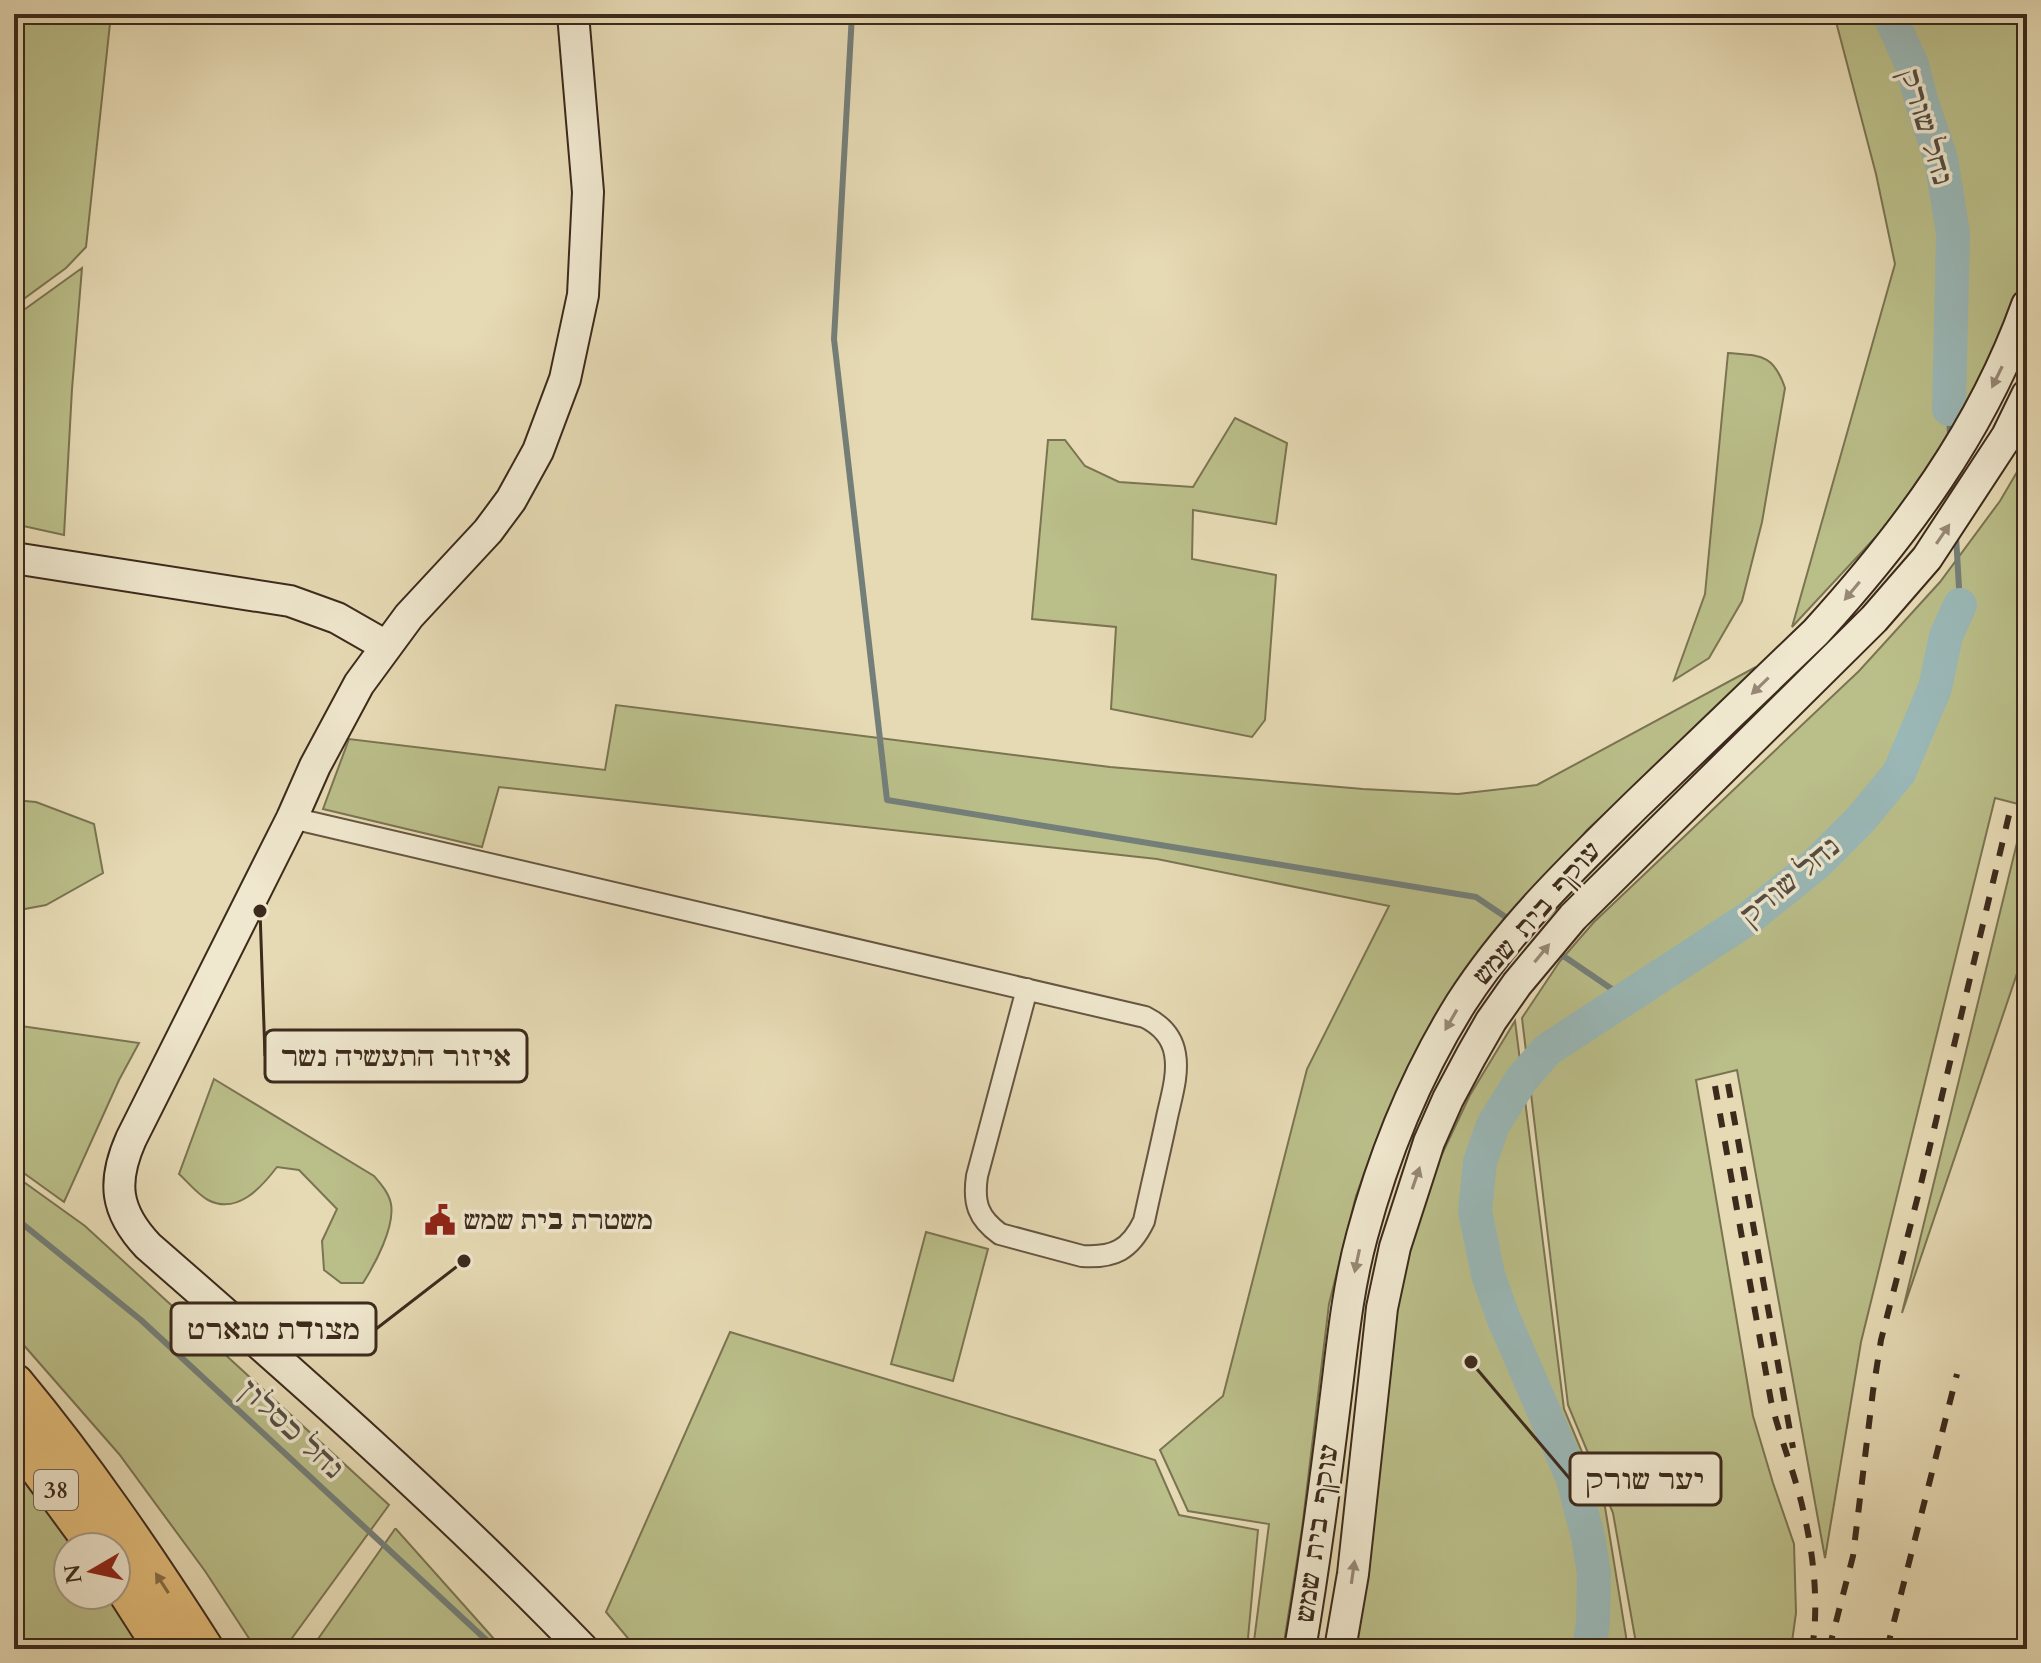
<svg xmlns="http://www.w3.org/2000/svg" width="2041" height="1663" font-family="Cardo,'Frank Ruhl Libre',serif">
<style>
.green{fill:#babe89;stroke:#7b7452;stroke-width:2}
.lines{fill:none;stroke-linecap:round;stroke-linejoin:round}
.stream{stroke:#747f79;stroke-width:6}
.river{stroke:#9ab8b7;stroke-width:34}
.street-casing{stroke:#665642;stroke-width:24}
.secondary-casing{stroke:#3c2a1c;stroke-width:34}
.highway-casing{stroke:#3c2a1c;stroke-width:42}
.street{stroke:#efe7ce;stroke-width:20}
.secondary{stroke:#efe7ce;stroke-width:30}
.highway{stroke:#e3bd7a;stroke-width:38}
.rail{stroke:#3c2a1c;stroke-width:6;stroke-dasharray:14 14;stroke-linecap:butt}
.oneway{fill:#968875}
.oneway2{fill:#876c46}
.labels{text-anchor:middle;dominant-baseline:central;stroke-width:7;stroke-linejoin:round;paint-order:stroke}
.shield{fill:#efe7ce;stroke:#726351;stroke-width:2}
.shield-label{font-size:24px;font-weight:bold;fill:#3c2a1c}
.street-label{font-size:26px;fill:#3c2a1c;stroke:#efe7ce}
.poi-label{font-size:26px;font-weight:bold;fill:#3c2a1c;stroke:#efe7ce;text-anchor:start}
.water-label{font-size:28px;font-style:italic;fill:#544e43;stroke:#efe7ce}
.leader{fill:none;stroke:#3c2a1c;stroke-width:3}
.callout-dot{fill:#3c2a1c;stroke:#efe7ce;stroke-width:3}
.callout{fill:#efe7ce;stroke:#3c2a1c;stroke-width:3}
.callout-label{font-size:28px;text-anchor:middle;font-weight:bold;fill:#3c2a1c}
</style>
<rect width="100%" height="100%" fill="#e6dab4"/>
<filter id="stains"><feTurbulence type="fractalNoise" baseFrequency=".0025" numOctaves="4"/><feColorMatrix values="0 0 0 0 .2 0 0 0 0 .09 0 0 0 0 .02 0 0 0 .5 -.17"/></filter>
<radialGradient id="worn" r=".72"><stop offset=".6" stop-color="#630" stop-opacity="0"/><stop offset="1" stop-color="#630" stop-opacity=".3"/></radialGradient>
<path class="green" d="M 14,14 L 111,14 L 86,247 L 66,268 L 14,306 Z
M 1834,14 L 2027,14 L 2027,270 L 2021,293 L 1964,416 L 1899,512 L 1792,627 L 1895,264 L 1876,174 Z
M 82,268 L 72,389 L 64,535 L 14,524 L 14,317 Z
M 1728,353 C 1760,356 1773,353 1785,388 L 1762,522 L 1742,601 L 1709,658 L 1674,680 L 1705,594 Z
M 1235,418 L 1287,443 L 1276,524 L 1193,510 L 1192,559 L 1276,575 L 1265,720 L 1252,737 L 1111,709 L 1116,627 L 1032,619 L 1048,440 L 1065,440 L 1085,466 L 1119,482 L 1193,487 Z
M 2027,455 L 2027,944 L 1902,1313 L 2026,806 L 1995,798 L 1861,1342 L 1825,1558 L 1737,1070 L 1696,1080 L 1753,1416 L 1773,1483 L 1794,1544 L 1796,1613 L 1791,1649 L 1637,1649 L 1613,1513 L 1568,1405 L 1522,1018 L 1560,961 L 1594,922 L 1859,671 L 1940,582 L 2000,501 Z
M 1754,668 L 1749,681 L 1587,830 L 1494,942 L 1431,1040 L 1376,1141 L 1356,1196 L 1329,1304 L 1302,1529 L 1283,1649 L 1253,1649 L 1269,1524 L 1188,1511 L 1160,1450 L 1223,1396 L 1307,1069 L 1389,906 L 1157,859 L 499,787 L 482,847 L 323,809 L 349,739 L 605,770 L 616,705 L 1110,767 L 1363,789 L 1458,794 L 1537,785 Z
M 14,800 L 36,802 L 94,824 L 103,873 L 46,905 L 14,911 Z
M 1515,1021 L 1564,1409 L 1605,1507 L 1626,1636 L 1627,1649 L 1351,1649 L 1389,1314 L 1424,1192 L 1470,1095 Z
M 14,1025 L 139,1043 L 119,1080 L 64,1202 L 14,1166 Z
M 214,1079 L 374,1176 C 381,1184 389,1193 391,1204 C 395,1227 375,1264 363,1283 L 341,1283 L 324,1270 L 322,1241 L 337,1209 L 299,1170 L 277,1167 C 261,1188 237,1215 208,1200 C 197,1194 188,1182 179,1174 Z
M 14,1175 L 85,1226 L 389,1505 L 284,1649 L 256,1649 L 205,1571 L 119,1454 L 14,1334 Z
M 926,1232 L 988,1249 L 953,1381 L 891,1364 Z
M 730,1332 L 1155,1460 L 1179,1515 L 1258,1530 L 1247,1649 L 637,1649 L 606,1612 Z
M 14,1463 L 76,1547 L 68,1547 L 68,1595 L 110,1595 L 145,1649 L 14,1649 Z
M 395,1529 L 396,1529 L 503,1649 L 311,1649 Z"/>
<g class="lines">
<path class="stream" d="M 852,14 L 834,339 L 887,800 L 1476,897 L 1510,920
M 1949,409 L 1950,437
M 1956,536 L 1960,605
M 1562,955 L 1625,998
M 14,1217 L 141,1320 L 496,1649"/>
<path class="river" d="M 1889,14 L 1912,65 L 1922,103 L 1941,159 L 1953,233 L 1949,409
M 1589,1649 L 1593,1622 L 1594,1573 L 1588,1537 L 1573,1479 L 1503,1317 L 1488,1275 L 1475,1211 L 1480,1162 L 1493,1125 L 1521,1080 L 1547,1050 L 1749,918 L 1817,863 L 1860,820 L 1899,773 L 1935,688 L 1946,636 L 1960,605"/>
<defs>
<path id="street" d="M 292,818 L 1145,1017 C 1161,1025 1172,1036 1175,1054 C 1179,1076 1170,1101 1166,1122 C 1159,1155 1151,1188 1144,1221 C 1130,1250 1114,1258 1082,1256 L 1000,1234 C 978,1218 973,1203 977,1176 L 1027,989"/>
<path id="secondary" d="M 573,14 L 588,192 L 583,295 L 565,379 L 538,451 L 511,500 L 488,531 L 409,616 L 359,684 L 315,766 L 292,818 L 131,1139 C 112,1182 115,1211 148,1246 C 297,1376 445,1506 583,1649
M 14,558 L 290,601 L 337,618 L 386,646
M 1300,1649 C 1314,1567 1325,1485 1335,1403 C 1342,1348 1347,1291 1362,1236 C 1384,1154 1416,1075 1461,1003 C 1509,928 1574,866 1637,804 C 1697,747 1756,689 1816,632 C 1905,534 1982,431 2027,305
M 1340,1649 L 1353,1574 L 1382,1308 L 1395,1247 L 1429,1142 L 1448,1099 L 1471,1056 L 1491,1021 L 1517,984 L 1573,917 L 1874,619 L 1927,558 L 2007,436 L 2027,395"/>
<path id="highway" d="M 14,1383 C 84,1467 145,1557 204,1649
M 14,1434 L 97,1547
M 116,1574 L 164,1649"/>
</defs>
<use href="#street" class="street-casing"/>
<use href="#secondary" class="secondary-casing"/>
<use href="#highway" class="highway-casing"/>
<use href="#street" class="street"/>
<use href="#secondary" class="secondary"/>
<use href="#highway" class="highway"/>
<path class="rail" d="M 1728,1084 L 1793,1448
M 1715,1086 L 1771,1401 C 1780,1439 1796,1476 1804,1514 C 1814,1557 1819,1606 1812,1649
M 1829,1649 L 1853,1556 L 1873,1391 L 1881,1340 L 1919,1192 L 2009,815
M 1887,1649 L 1957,1374"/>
</g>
<defs><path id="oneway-solid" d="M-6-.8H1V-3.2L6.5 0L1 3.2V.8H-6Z" transform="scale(2)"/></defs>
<g class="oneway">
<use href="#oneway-solid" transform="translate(1997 377) rotate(116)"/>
<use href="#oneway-solid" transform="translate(1943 534) rotate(-56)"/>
<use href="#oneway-solid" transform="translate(1852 591) rotate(130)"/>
<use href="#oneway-solid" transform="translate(1760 686) rotate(136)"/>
<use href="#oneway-solid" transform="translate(1542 953) rotate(-51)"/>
<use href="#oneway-solid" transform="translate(1451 1020) rotate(120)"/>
<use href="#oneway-solid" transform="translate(1416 1178) rotate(-71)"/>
<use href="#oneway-solid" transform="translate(1357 1261) rotate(102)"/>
<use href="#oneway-solid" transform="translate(1353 1572) rotate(-82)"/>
</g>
<use class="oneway2" href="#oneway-solid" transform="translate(162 1583) rotate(-123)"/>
<defs>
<symbol id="civic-bare" viewBox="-9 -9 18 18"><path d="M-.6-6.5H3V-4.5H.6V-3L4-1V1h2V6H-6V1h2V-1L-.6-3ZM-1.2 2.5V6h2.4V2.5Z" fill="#8f2418" stroke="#efe7ce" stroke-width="2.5" paint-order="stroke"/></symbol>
</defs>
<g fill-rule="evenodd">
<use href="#civic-bare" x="418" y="1198" width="44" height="44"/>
</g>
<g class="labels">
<rect class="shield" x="34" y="1470" width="44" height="40" rx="6"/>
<g class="shield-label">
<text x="56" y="1490">38</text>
</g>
<g class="street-label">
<text transform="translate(1537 913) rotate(-49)">עוקף בית שמש</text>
<text transform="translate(1317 1533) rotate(-82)">עוקף בית שמש</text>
</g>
<g class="poi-label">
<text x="464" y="1220">משטרת בית שמש</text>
</g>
<g class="water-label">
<text transform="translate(1926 127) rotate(73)">נחל שורק</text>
<text transform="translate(1790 881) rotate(-40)">נחל שורק</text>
<text transform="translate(291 1429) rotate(43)">נחל כסלון</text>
</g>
</g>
<path class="leader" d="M260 911L265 1056M464 1261L376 1329M1471 1362L1570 1479"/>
<g class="callout-dot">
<circle cx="260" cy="911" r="8"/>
<circle cx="464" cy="1261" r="8"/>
<circle cx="1471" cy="1362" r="8"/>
</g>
<g class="callout">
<rect x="265" y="1030" width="262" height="52" rx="8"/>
<rect x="171" y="1303" width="205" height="52" rx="8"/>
<rect x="1570" y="1453" width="151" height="52" rx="8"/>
</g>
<g class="callout-label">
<text x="396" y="1066">איזור התעשיה נשר</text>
<text x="274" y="1339">מצודת טגארט</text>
<text x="1645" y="1489">יער שורק</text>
</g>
<rect width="2041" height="1663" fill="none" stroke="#e6dab4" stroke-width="48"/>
<rect x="16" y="16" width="2009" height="1631" fill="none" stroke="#3c2a1c" stroke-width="4"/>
<rect x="24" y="24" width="1993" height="1615" fill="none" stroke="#3c2a1c" stroke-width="2"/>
<g transform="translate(92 1571) rotate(261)"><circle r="38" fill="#efe7ce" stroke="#a79b87" stroke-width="2"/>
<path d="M0-6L14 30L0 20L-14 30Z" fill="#8f2418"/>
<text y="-12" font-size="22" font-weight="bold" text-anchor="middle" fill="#3c2a1c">N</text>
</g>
<rect width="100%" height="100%" filter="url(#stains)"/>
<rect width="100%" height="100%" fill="url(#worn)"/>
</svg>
